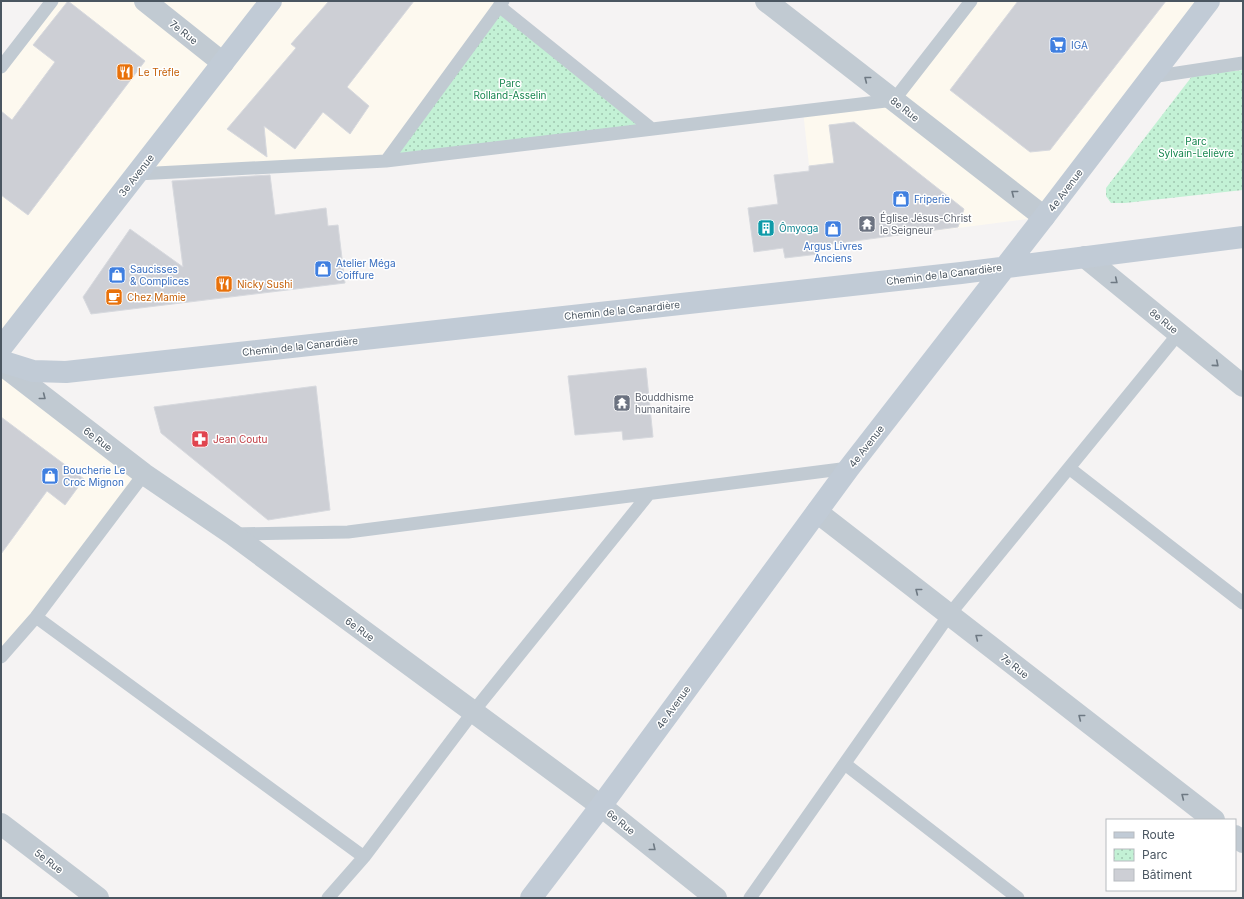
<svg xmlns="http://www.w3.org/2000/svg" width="1244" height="899" font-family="Inter,sans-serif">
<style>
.commercial{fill:#fdf9ef}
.park{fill:url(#park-dots)}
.building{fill:#cdcfd5;stroke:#d7d9de}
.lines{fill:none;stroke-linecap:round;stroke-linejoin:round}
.lane{stroke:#c1cad2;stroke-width:13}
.street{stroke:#c1cad2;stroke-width:22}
.secondary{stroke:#c1cbd6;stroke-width:22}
.oneway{stroke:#6e7983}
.labels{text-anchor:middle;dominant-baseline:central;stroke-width:3;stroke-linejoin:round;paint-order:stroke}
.street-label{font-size:10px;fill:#4a5661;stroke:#fff}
.shop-label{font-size:10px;fill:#366cbe;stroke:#fff;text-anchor:start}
.food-label{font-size:10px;fill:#c56008;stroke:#fff;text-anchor:start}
.park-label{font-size:10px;fill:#17864f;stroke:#fff}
.worship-label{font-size:10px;fill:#5b616d;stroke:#fff;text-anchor:start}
.culture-label{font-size:10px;fill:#0d838f;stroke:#fff;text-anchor:start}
.health-label{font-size:10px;fill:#be3a42;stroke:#fff;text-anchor:start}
</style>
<defs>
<pattern id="park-dots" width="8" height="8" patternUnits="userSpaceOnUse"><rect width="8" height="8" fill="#c3f1d5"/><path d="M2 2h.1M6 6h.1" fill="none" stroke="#a0c6b0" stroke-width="1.8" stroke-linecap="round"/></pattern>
</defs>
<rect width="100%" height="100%" fill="#f5f3f3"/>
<path class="commercial" d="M 52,1 L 503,1 L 386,161 L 137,174 L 1,348 L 1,67 Z
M 971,1 L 1209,1 L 1044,217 L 818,246 L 803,111 L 894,100 Z
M 1,364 L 141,475 L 1,657 Z"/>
<path class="park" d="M 499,6 L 652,129 L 386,161 Z
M 1243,70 L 1243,190 L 1125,203 L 1111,203 L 1106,196 L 1106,188 L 1193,75 Z"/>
<path class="building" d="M 68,1 L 145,61 L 28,215 L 1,195 L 1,111 L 12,120 L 55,62 L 33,45 Z
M 329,1 L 414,1 L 347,87 L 369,106 L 350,134 L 323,112 L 295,149 L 264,126 L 267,157 L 227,129 L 296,48 L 291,44 Z
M 1018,1 L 1166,1 L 1050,150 L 1030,152 L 950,90 Z
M 854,122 L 964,209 L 958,227 L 818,246 L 819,254 L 785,258 L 783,248 L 754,252 L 748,208 L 778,204 L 774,175 L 809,171 L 809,166 L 834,163 L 829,125 Z
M 270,175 L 275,215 L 326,208 L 328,226 L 338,225 L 345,283 L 91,314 L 83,297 L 130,229 L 183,267 L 172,181 Z
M 646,368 L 653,437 L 623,440 L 622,431 L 575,435 L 568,376 Z
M 316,386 L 330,510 L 268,520 L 161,433 L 154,407 Z
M 1,417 L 84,479 L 65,505 L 47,491 L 1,554 Z"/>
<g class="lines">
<path class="lane" d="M 499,6 L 652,129
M 1,67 L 52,1
M 1151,77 L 1243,63
M 386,161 L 503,1
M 137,174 L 386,161 L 894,100 L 971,1
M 1069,468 L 1243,603
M 234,534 L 348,532 L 849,468
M 36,617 L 364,857
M 1,657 L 36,617 L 144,474
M 845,764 L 1018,898
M 328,898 L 364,857 L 473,712 L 648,495
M 750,898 L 949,615 L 1179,333"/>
<path class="street" d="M 145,1 L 223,63
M 766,1 L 1044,217
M 1085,257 L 1243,386
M 1,364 L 144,474 L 232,534 L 601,806 L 716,898
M 817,512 L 1214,820
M 1,824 L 98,898
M 1235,836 L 1243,842"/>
<path class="secondary" d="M 1,348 L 271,1
M 1,361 L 33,371 L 66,372 L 961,273 L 1243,237
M 531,898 L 601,806 L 849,468 L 1044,217 L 1209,1"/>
</g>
<defs><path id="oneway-chevron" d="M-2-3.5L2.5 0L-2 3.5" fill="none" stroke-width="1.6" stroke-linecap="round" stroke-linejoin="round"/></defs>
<g class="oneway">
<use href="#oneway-chevron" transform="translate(867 79) rotate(-142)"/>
<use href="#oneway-chevron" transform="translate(1014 193) rotate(-142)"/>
<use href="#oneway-chevron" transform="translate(1115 281) rotate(39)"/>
<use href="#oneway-chevron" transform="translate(1216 364) rotate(40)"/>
<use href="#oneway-chevron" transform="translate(43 397) rotate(38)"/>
<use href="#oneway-chevron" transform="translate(918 591) rotate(-142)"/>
<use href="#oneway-chevron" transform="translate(978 637) rotate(-142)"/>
<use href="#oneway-chevron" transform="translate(1081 717) rotate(-142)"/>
<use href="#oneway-chevron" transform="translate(1184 796) rotate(-142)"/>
<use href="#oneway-chevron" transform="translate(653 848) rotate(39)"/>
</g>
<defs>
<symbol id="supermarket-square" viewBox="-11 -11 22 22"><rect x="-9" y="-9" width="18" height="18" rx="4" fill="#3f7fe0" stroke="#fff"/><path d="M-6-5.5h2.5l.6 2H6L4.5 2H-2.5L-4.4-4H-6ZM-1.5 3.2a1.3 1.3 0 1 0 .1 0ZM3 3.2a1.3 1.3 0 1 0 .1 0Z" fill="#fff"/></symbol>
<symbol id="restaurant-square" viewBox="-11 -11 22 22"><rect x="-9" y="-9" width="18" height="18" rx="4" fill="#e8710a" stroke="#fff"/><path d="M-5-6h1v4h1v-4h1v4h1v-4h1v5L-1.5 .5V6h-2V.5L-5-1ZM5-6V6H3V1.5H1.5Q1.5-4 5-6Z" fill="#fff"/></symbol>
<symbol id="shop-square" viewBox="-11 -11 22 22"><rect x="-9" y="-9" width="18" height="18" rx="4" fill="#3f7fe0" stroke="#fff"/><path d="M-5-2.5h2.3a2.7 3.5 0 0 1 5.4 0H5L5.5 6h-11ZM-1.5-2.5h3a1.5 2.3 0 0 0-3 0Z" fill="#fff"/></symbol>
<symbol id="temple-square" viewBox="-11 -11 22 22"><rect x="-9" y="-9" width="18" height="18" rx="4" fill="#6b7280" stroke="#fff"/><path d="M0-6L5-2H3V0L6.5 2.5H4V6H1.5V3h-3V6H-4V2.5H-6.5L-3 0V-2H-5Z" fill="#fff"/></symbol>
<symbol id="building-square" viewBox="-11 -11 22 22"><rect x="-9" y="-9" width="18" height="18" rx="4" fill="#0f9aa8" stroke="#fff"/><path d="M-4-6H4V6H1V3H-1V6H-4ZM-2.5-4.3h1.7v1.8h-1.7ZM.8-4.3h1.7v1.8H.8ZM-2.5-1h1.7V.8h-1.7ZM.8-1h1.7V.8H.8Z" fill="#fff"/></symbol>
<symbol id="cafe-square" viewBox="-11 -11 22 22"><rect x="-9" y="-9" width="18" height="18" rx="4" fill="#e8710a" stroke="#fff"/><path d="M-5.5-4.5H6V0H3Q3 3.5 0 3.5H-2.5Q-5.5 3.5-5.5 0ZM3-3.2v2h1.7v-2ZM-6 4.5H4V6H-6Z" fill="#fff"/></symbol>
<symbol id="pharmacy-square" viewBox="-11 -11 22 22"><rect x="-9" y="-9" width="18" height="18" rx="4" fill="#e0444e" stroke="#fff"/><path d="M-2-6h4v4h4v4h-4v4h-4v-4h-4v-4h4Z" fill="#fff"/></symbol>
</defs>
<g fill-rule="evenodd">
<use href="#supermarket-square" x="1048" y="35" width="20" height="20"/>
<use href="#restaurant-square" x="115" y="62" width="20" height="20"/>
<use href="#shop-square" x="891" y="189" width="20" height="20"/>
<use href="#temple-square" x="857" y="214" width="20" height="20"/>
<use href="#building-square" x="756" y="218" width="20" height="20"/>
<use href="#shop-square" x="823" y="219" width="20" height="20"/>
<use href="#shop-square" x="313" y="259" width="20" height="20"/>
<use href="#shop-square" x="107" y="265" width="20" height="20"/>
<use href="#restaurant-square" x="214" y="274" width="20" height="20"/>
<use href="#cafe-square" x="104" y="287" width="20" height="20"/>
<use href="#temple-square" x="612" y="393" width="20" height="20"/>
<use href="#pharmacy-square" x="190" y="429" width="20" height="20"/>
<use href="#shop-square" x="40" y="466" width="20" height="20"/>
</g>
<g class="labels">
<g class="street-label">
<text transform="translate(184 32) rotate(38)">7e Rue</text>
<text transform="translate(905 109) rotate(38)">8e Rue</text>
<text transform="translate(136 175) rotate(-52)">3e Avenue</text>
<text transform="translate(1065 190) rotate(-53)">4e Avenue</text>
<text transform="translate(944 274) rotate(-7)">Chemin de la Canardière</text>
<text transform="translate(622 310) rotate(-6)">Chemin de la Canardière</text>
<text transform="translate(1164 321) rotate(39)">8e Rue</text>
<text transform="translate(300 346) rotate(-6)">Chemin de la Canardière</text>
<text transform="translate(98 439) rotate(37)">6e Rue</text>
<text transform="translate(866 446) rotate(-52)">4e Avenue</text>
<text transform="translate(360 629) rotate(36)">6e Rue</text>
<text transform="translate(1015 666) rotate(38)">7e Rue</text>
<text transform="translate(673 707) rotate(-54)">4e Avenue</text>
<text transform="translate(621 822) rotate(39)">6e Rue</text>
<text transform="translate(49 861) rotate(37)">5e Rue</text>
</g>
<g class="shop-label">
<text x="1071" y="45">IGA</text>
<text x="914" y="199">Friperie</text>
<text x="833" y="246" text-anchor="middle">Argus Livres<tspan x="833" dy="12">Anciens</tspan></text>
<text x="336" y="263">Atelier Méga<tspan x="336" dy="12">Coiffure</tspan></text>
<text x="130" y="269">Saucisses<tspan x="130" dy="12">&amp; Complices</tspan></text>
<text x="63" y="470">Boucherie Le<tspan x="63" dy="12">Croc Mignon</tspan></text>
</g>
<g class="food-label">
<text x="138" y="72">Le Trèfle</text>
<text x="237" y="284">Nicky Sushi</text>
<text x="127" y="297">Chez Mamie</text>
</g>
<g class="park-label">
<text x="510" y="83">Parc<tspan x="510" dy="12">Rolland-Asselin</tspan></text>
<text x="1196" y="141">Parc<tspan x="1196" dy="12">Sylvain-Lelièvre</tspan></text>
</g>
<g class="worship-label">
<text x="880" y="218">Église Jésus-Christ<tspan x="880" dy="12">le Seigneur</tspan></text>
<text x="635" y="397">Bouddhisme<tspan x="635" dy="12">humanitaire</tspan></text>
</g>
<g class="culture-label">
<text x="779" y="228">Ômyoga</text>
</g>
<g class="health-label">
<text x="213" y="439">Jean Coutu</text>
</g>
</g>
<rect width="1244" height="899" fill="none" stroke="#4a5661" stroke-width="4"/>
<rect x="1106" y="819" width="130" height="72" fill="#ffffff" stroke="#b7bbc0"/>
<rect x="1114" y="832" width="20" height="6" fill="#c1cbd6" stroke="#b7bbc0"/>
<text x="1142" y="839" font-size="12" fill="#4a5661">Route</text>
<rect x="1114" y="849" width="20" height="12" fill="url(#park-dots)" stroke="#b7bbc0"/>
<text x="1142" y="859" font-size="12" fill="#4a5661">Parc</text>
<rect x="1114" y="869" width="20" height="12" fill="#cdcfd5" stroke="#b7bbc0"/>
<text x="1142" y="879" font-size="12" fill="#4a5661">Bâtiment</text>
</svg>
